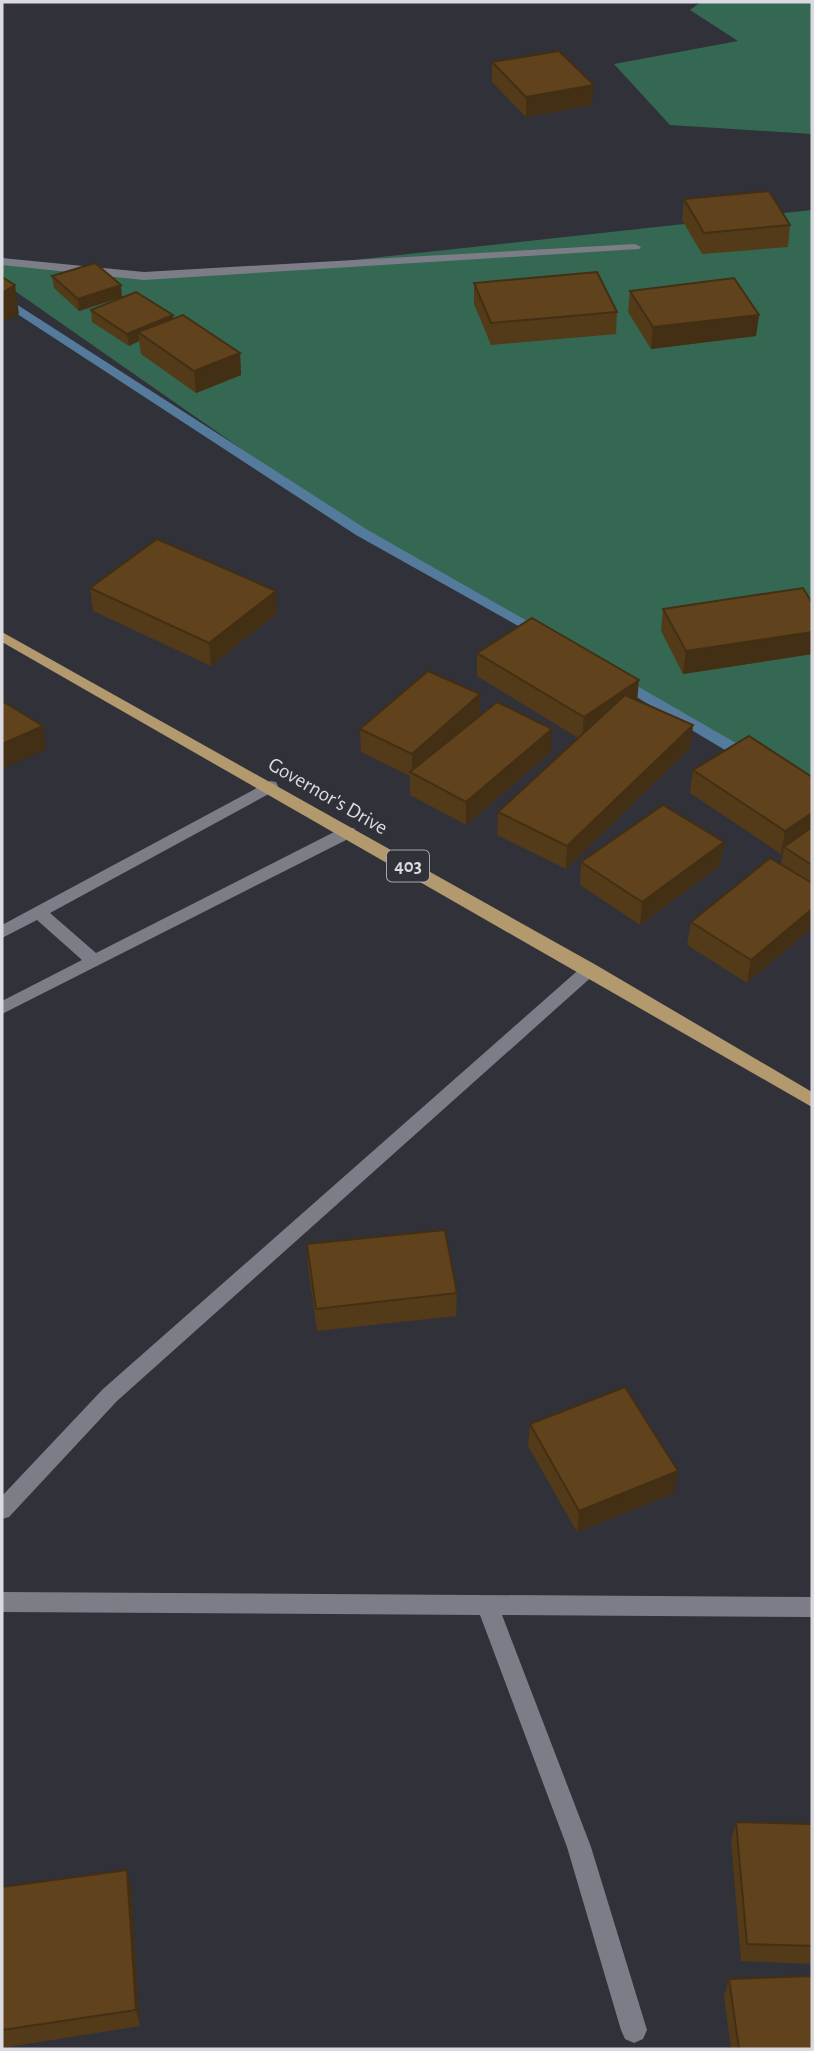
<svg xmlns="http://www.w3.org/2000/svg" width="814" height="2051" font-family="'Alegreya Sans',sans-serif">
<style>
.green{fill:#356852}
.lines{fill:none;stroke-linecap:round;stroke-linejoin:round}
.stream{fill:#557b9c;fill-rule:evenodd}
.minor{fill:#7c7d87;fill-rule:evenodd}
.major{fill:#b3996e;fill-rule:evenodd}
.wall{fill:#533a18}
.shaded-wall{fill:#432f14}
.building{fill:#60431c;stroke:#432f14;stroke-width:2}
.labels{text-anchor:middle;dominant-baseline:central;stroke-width:5;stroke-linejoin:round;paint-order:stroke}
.shield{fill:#31313a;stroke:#a7a7ae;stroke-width:2}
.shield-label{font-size:19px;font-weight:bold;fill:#dadae0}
.street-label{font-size:21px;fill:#dadae0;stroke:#31313a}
</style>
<rect width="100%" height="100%" fill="#31313a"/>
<path class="green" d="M 701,2 L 812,2 L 812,134 L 670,125 L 614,64 L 738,41 L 690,10 Z
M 812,210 L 812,791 L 725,744 L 361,532 L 2,282 L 2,262 L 144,276 L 289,267 Z"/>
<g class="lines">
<path class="stream" d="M 2,295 L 366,529 L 550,634 L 548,637 L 538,637 L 356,535 L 2,304 Z
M 618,675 L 755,754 L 758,758 L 755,762 L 745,762 L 613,683 L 613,677 Z"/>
<path class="minor" d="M 635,244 L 641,247 L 639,249 L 144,280 L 2,265 L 2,258 L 144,272 Z
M 270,781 L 276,782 L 278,786 L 276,790 L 50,913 L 96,953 L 342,828 L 354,828 L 356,832 L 354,836 L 2,1014 L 2,1001 L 82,960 L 37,920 L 2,938 L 2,925 Z
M 590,963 L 599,969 L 596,973 L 117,1401 L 9,1517 L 2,1519 L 2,1496 L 103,1389 L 584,965 Z
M 2,1592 L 812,1597 L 812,1617 L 502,1615 L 591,1847 L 647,2030 L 643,2039 L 634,2043 L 625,2039 L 621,2030 L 567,1847 L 480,1615 L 2,1612 Z"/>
<path class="major" d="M 2,632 L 596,965 L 812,1092 L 812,1107 L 2,642 Z"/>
</g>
<path class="wall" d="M 492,62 L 592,105 L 526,117 L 492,82 Z
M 684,199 L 790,225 L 788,247 L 702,254 L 682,220 Z
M 52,276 L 122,297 L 79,311 L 54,288 Z
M 474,283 L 617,312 L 616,334 L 491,345 L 474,304 Z
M 630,291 L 759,315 L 756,336 L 651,349 L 628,312 Z
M 91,310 L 173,318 L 240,353 L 241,375 L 196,393 L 141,354 L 139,341 L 129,346 L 92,322 Z
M 90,588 L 277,613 L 211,666 L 93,611 Z
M 812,603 L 812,654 L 683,674 L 661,631 L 663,609 Z
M 477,653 L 637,700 L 693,725 L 690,748 L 566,869 L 497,835 L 498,812 L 578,738 L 477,676 Z
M 480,694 L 479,716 L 551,752 L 466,825 L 410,795 L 410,776 L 361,752 L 360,729 Z
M 693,770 L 812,777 L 812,928 L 747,983 L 687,945 L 691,922 L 781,864 L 783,853 L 781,854 L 690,793 Z
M 724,842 L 720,865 L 640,925 L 580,885 L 581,862 Z
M 307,1244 L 457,1293 L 456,1316 L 317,1331 L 308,1267 Z
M 530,1424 L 674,1493 L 577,1532 L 528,1446 Z
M 736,1822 L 812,1824 L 812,1964 L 741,1961 L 731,1840 Z
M 2,1887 L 131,1888 L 140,2026 L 2,2048 Z
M 729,1979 L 812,2049 L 731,2049 L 724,1996 Z"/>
<path class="shaded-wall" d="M 594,85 L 592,105 L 526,117 L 526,97 Z
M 15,285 L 19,314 L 2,323 L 2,293 Z
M 121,285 L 122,297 L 79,311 L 78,299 Z
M 173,315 L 174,327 L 138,332 L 139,341 L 129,346 L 127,334 Z
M 759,315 L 756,336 L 651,349 L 653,327 Z
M 240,353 L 241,375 L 196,393 L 194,371 Z
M 276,591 L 277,613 L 211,666 L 209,643 Z
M 812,632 L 812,654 L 683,674 L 686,651 Z
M 639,680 L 637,703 L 582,740 L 584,717 Z
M 480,694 L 479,717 L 412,773 L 412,754 Z
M 693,725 L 690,748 L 566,869 L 567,846 Z
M 43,726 L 46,749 L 2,769 L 2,744 Z
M 552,729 L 551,752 L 466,825 L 466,802 Z
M 812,813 L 812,834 L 784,847 L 783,853 L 781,854 L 785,831 Z
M 724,842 L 720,865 L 640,925 L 642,902 Z
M 812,909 L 812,928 L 747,983 L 751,960 Z
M 678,1471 L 674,1493 L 577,1532 L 579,1511 Z
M 127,1870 L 131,1888 L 140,2026 L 136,2010 Z"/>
<path class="building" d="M 559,51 L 594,85 L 526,97 L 492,62 Z
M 769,191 L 790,225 L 704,233 L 684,199 Z
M 95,263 L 121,285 L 78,299 L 52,276 Z
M 597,272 L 617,312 L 491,323 L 474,283 Z
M 2,277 L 15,285 L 2,293 Z
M 734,278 L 759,315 L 653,327 L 630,291 Z
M 136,292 L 173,315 L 127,334 L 91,310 Z
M 183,315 L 240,353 L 194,371 L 138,332 Z
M 157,539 L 276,591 L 209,643 L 90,588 Z
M 803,588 L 812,603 L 812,632 L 686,651 L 663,609 Z
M 532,618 L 639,680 L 584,717 L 477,653 Z
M 428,671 L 480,694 L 412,754 L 360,729 Z
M 625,695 L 693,725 L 567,846 L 498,812 Z
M 2,701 L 43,726 L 2,744 Z
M 497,702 L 552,729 L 466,802 L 410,772 Z
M 749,736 L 812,777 L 812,813 L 785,831 L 693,770 Z
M 663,805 L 724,842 L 642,902 L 581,862 Z
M 812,827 L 812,865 L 784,847 Z
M 770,858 L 812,883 L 812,909 L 751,960 L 691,922 Z
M 445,1230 L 457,1293 L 316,1309 L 307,1244 Z
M 625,1387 L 678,1471 L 579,1511 L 530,1424 Z
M 736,1822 L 812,1824 L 812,1946 L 747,1944 Z
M 127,1870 L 136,2010 L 2,2030 L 2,1887 Z
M 812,1976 L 812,2049 L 739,2049 L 729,1979 Z"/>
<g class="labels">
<rect class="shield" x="387" y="850.5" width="42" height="31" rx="5"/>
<g class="shield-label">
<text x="408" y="866">403</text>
</g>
<g class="street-label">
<text transform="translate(328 796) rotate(30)">Governor's Drive</text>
</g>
</g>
<rect width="814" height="2051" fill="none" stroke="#dadae0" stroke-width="7"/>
</svg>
